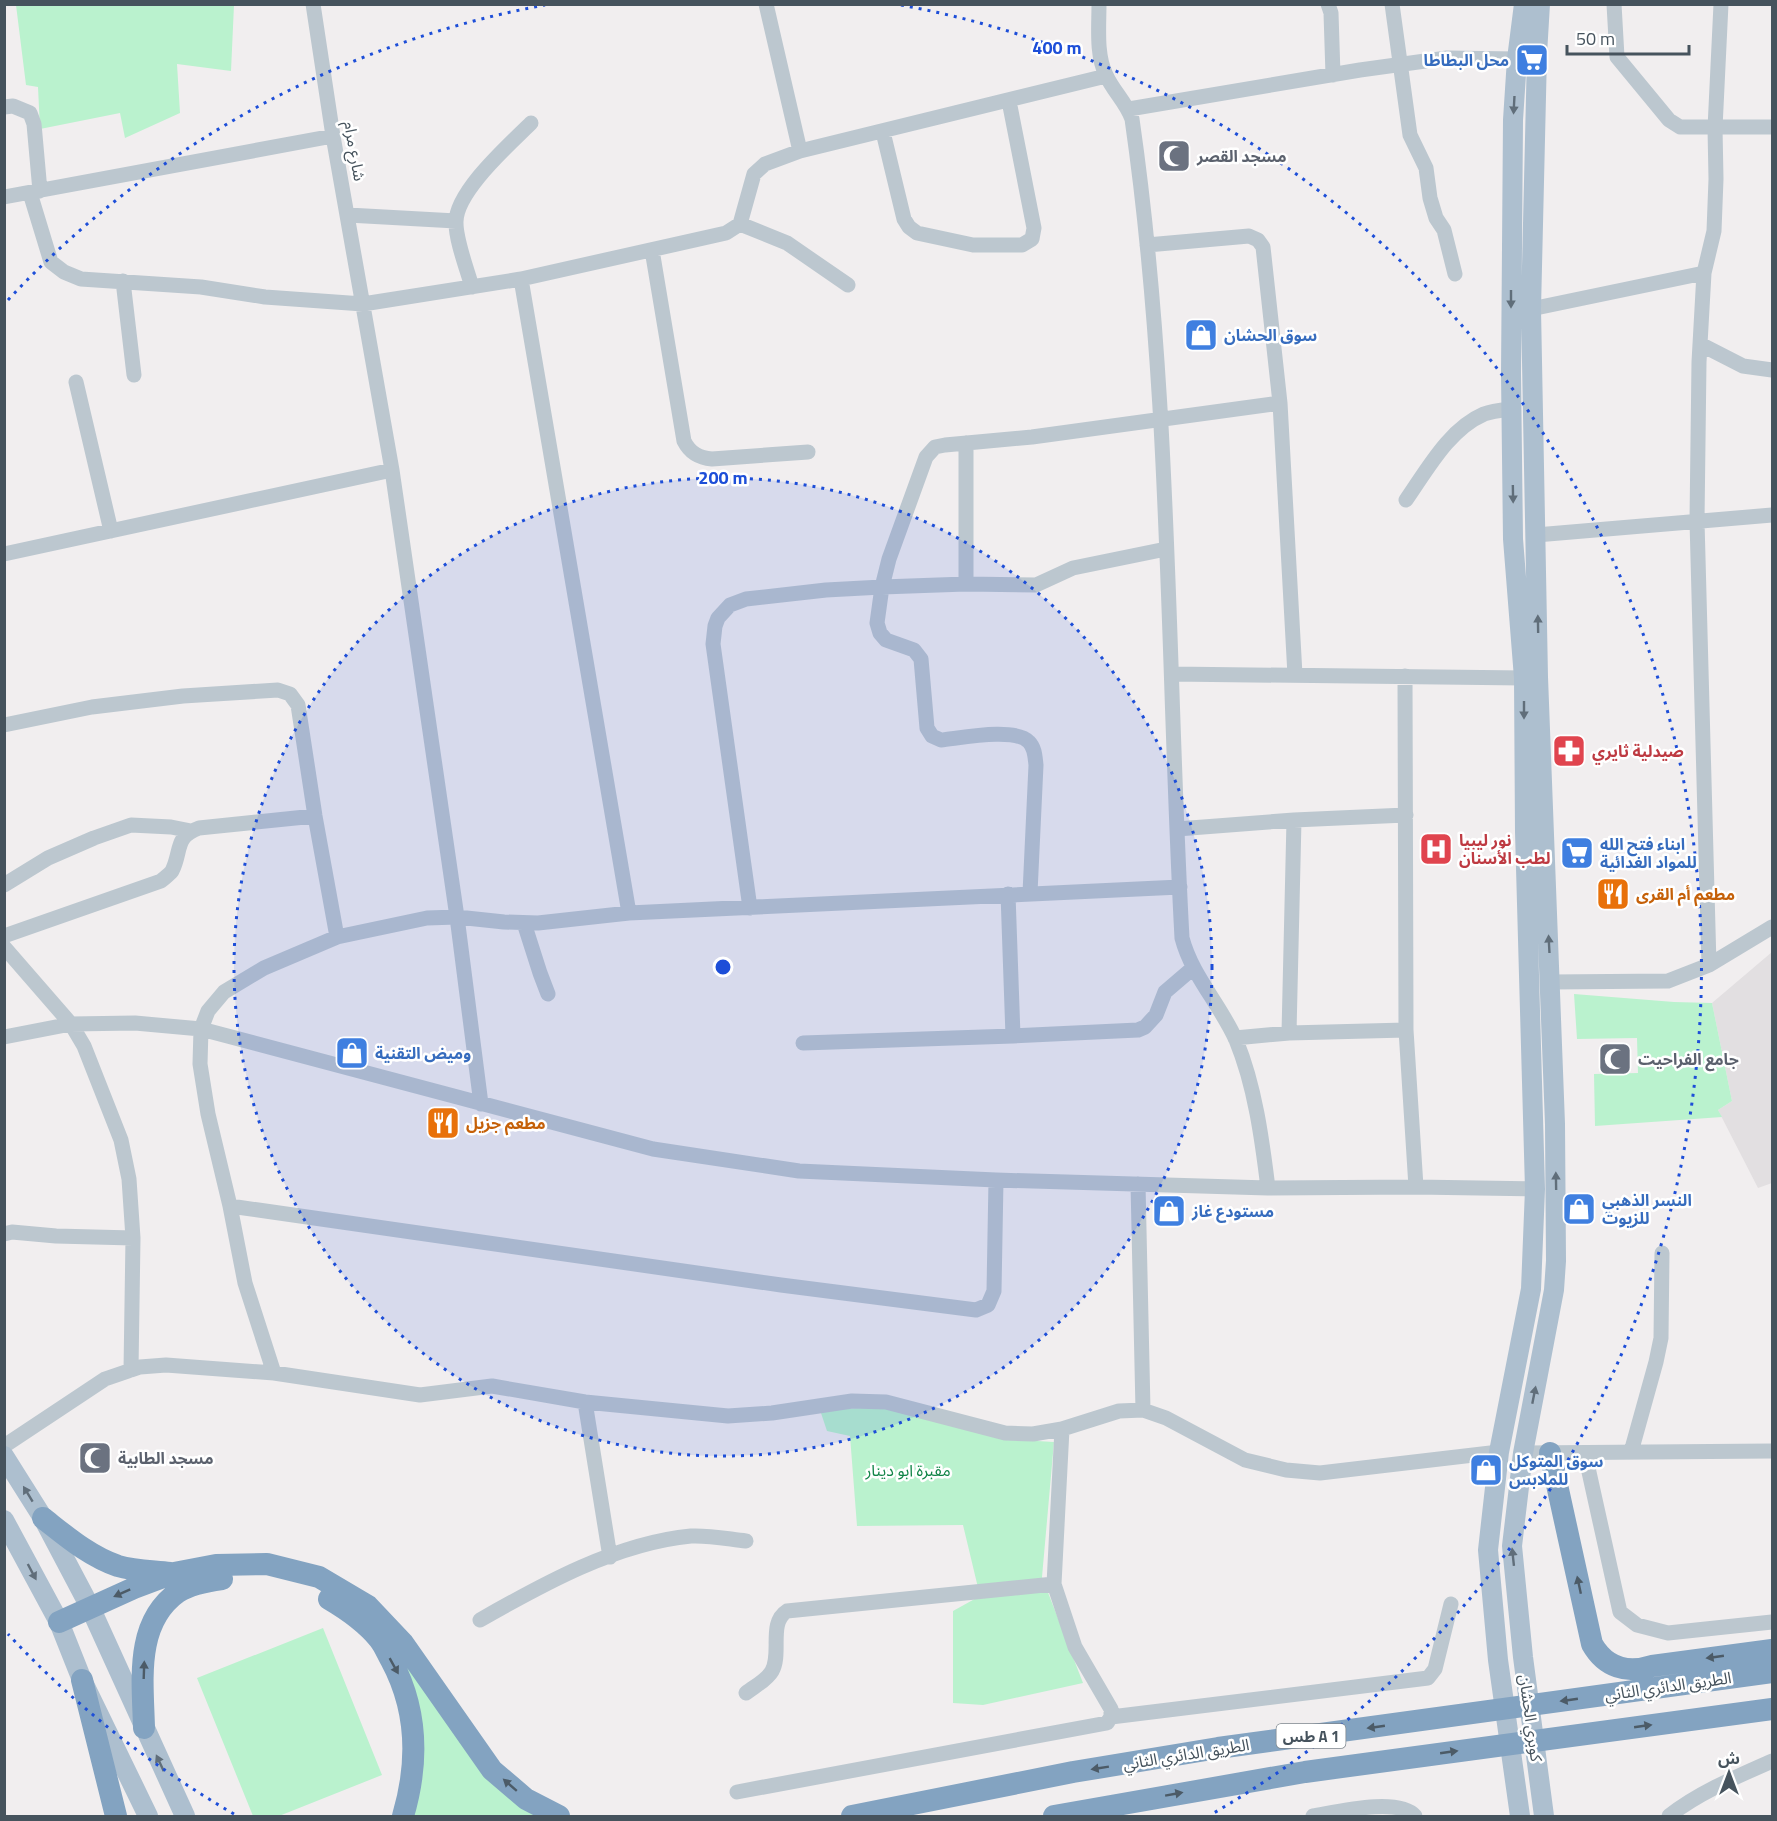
<svg xmlns="http://www.w3.org/2000/svg" width="1777" height="1821" font-family="'Titillium Web','Noto Sans Arabic',sans-serif">
<style>
.education{fill:#e2dfe1}
.green{fill:#baf2ce}
.lines{fill:none;stroke-linecap:round;stroke-linejoin:round}
.minor{stroke:#bcc7cf;stroke-width:15}
.major{stroke:#adbfcf;stroke-width:20}
.highway{stroke:#83a3c1;stroke-width:22}
.oneway{fill:#606e7a}
.oneway2{fill:#4c5b67}
.ring{fill:none;stroke:#1d4ed8;stroke-width:3;stroke-dasharray:3 6}
.labels{text-anchor:middle;dominant-baseline:central;stroke-width:5;stroke-linejoin:round;paint-order:stroke}
.shield{fill:#fff;stroke:#7e878e;stroke-width:1.5}
.shield-label{font-size:15px;font-weight:bold;fill:#46535d}
.shop-label{font-size:16px;font-weight:bold;fill:#366cbe;stroke:#fff;text-anchor:start}
.street-label{font-size:16px;fill:#46535d;stroke:#fff}
.worship-label{font-size:16px;font-weight:bold;fill:#5b616d;stroke:#fff;text-anchor:start}
.health-label{font-size:16px;font-weight:bold;fill:#be3a42;stroke:#fff;text-anchor:start}
.food-label{font-size:16px;font-weight:bold;fill:#c56008;stroke:#fff;text-anchor:start}
.park-label{font-size:16px;fill:#118447;stroke:#fff}
.centre{fill:#1d4ed8;stroke:#fff;stroke-width:3}
.ring-label{font-size:18px;text-anchor:middle;font-weight:bold;fill:#1d4ed8;stroke:#fff;stroke-width:5;stroke-linejoin:round;paint-order:stroke}
</style>
<rect width="100%" height="100%" fill="#f1eeef"/>
<path class="education" d="M 1772,952 L 1772,1183 L 1758,1188 L 1718,1110 L 1732,1101 L 1712,1003 Z"/>
<path class="green" d="M 16,5 L 234,5 L 231,71 L 177,64 L 180,113 L 125,138 L 120,113 L 40,129 L 38,87 L 26,85 Z
M 1574,994 L 1674,1002 L 1712,1003 L 1732,1101 L 1718,1110 L 1722,1117 L 1595,1126 L 1594,1074 L 1638,1073 L 1637,1038 L 1577,1039 Z
M 883,1407 L 1005,1439 L 1054,1442 L 1042,1577 L 1083,1683 L 983,1705 L 953,1703 L 953,1611 L 980,1596 L 963,1525 L 857,1526 L 850,1436 L 827,1431 L 820,1410 Z
M 323,1628 L 382,1775 L 279,1816 L 253,1816 L 197,1678 Z
M 403,1643 L 492,1770 L 559,1816 L 405,1816 Z"/>
<g class="lines">
<path class="minor" d="M 313,4 L 333,136 L 392,470 L 457,917 L 481,1104
M 766,4 L 800,151
M 1099,4 C 1099,27 1096,55 1106,75 C 1113,91 1126,102 1132,119 C 1171,390 1167,665 1182,938 C 1192,976 1220,1004 1236,1040 C 1255,1086 1262,1139 1268,1188
M 1328,4 L 1331,13 L 1333,75
M 1392,4 L 1410,135 L 1426,168 L 1430,198 L 1436,218 L 1444,230 L 1455,274
M 1614,4 L 1617,57 L 1669,120 L 1680,127 L 1772,127
M 4,107 L 13,106 L 30,113 L 34,124 L 40,191
M 1129,109 L 1360,70 L 1447,58 L 1517,59
M 883,132 L 904,219 L 909,227 L 917,233 L 973,245 L 1022,245 L 1032,239 L 1034,228 L 1009,101
M 30,193 L 51,262 L 64,272 L 81,279 L 201,287 L 265,297 L 363,304 L 521,279 L 726,233 L 740,224 L 754,174 L 765,164 L 800,151 L 1106,76
M 4,197 L 333,136
M 348,215 L 456,221
M 740,224 L 787,243 L 848,285
M 1147,245 L 1249,236 L 1258,240 L 1263,247 L 1280,403 L 1295,675
M 652,250 L 684,441 C 690,453 699,458 712,459 L 808,452
M 521,279 L 629,913
M 123,281 L 134,375
M 472,287 C 467,269 456,241 456,223 C 455,192 510,144 531,123
M 1531,309 L 1704,273
M 1700,344 L 1743,366 L 1772,370
M 76,382 L 111,531
M 1406,500 C 1427,470 1449,429 1484,414 C 1492,411 1503,410 1512,409
M 1536,535 L 1772,515
M 4,554 L 392,470
M 966,584 L 966,443
M 1172,674 L 1524,678
M 1405,676 L 1406,1030 L 1416,1187
M 4,725 L 92,707 L 183,696 L 278,690 L 290,694 L 298,705 L 315,816 L 337,937
M 1177,829 L 1294,820 L 1406,815
M 4,885 L 48,858 L 94,838 L 131,825 L 171,827 L 191,831
M 1030,893 L 1036,765 C 1035,757 1035,748 1029,742 C 1015,727 961,738 941,740 L 932,736 L 927,728 L 921,659 L 914,650 L 886,640 L 880,633 L 877,623 L 882,587 L 889,559 L 926,457 L 935,447 L 945,445 L 1032,437 L 1280,403
M 1008,894 L 1013,1036 L 1138,1030 L 1145,1027 L 1156,1015 L 1165,992 L 1193,968
M 750,908 L 713,644 L 715,626 L 718,618 L 730,605 L 746,599 L 826,590 L 882,587 L 966,584 L 1036,585 L 1073,568 L 1166,549
M 524,923 L 540,973 L 548,994
M 4,936 L 161,881 C 164,878 169,875 172,871 C 182,851 174,837 199,828 L 315,816
M 4,947 L 71,1024 L 84,1046 L 121,1140 L 129,1179 L 133,1238 L 131,1370
M 1709,965 L 1697,521 L 1699,362 L 1704,273 L 1714,231 L 1716,179 L 1715,128 L 1721,4
M 1551,982 L 1668,981 L 1709,965 L 1772,927
M 1289,1033 L 1294,820
M 4,1037 L 71,1024 L 135,1023 L 201,1029 L 653,1149 L 799,1171 L 996,1180 L 1268,1188 L 1416,1187 L 1535,1189
M 1235,1038 L 1289,1033 L 1406,1030
M 803,1043 L 1013,1036
M 996,1180 L 994,1291 L 988,1305 L 976,1310 L 781,1285 L 230,1206 L 208,1114 L 200,1064 L 201,1029 L 208,1011 L 224,992 L 264,968 L 337,937 L 427,918 L 457,917 L 504,922 L 538,923 L 629,913 L 1180,887
M 1138,1184 L 1143,1410
M 230,1206 L 245,1283 L 274,1373
M 4,1234 L 12,1232 L 56,1236 L 133,1238
M 585,1402 L 610,1557
M 4,1446 L 105,1379 L 140,1367 L 166,1365 L 274,1373 L 420,1395 L 492,1386 L 585,1402 L 728,1416 L 772,1413 L 852,1401 L 886,1402 L 1005,1433 L 1033,1434 L 1062,1429 L 1119,1411 L 1143,1410 L 1166,1418 L 1245,1460 L 1286,1470 L 1320,1473 L 1499,1452
M 1631,1452 L 1656,1362 L 1661,1338 L 1662,1253
M 1523,1453 L 1772,1451
M 1585,1454 L 1620,1612 L 1637,1625 L 1668,1633 L 1772,1622
M 480,1620 C 543,1584 617,1543 691,1536 C 708,1535 728,1539 746,1541
M 746,1693 C 755,1686 767,1680 772,1671 C 782,1653 768,1623 787,1611 L 1054,1584 L 1062,1429
M 1111,1717 L 1428,1678 L 1435,1669 L 1451,1604
M 737,1792 L 1107,1723 L 1111,1717 L 1111,1709 L 1075,1647 L 1054,1584
M 1313,1816 C 1337,1812 1398,1797 1415,1816
M 1669,1816 C 1698,1793 1738,1776 1772,1761"/>
<path class="major" d="M 1540,4 L 1537,54 L 1531,309 L 1538,677 L 1555,1124 L 1556,1261 L 1554,1290 L 1523,1453 L 1512,1546 L 1523,1657 L 1544,1816
M 4,1456 L 43,1518 L 90,1607 L 185,1816
M 4,1520 L 59,1622 L 82,1680 L 148,1816
M 1520,1816 L 1498,1660 L 1488,1550 L 1499,1452 L 1531,1289 L 1535,1189 L 1525,832 L 1524,678 L 1513,539 L 1511,374 L 1513,120 L 1517,59 L 1524,4"/>
<path class="highway" d="M 1550,1453 L 1592,1644 C 1605,1667 1627,1674 1652,1666 L 1772,1650
M 43,1518 C 66,1536 89,1556 118,1566 C 134,1571 153,1571 170,1573
M 329,1599 C 346,1609 366,1623 379,1639 C 384,1645 387,1653 391,1660 C 418,1710 419,1762 403,1816
M 59,1622 L 134,1588 L 174,1573 L 216,1565 L 267,1564 L 319,1577 L 368,1606 L 403,1643 L 492,1770 L 526,1799 L 559,1816
M 82,1680 L 116,1816
M 144,1728 C 143,1682 134,1623 178,1592 C 190,1584 208,1581 222,1579
M 852,1816 L 1073,1772 L 1218,1748 L 1772,1672
M 1054,1816 L 1305,1772 L 1772,1709"/>
</g>
<defs><path id="oneway-solid" d="M-6-.8H1V-3.2L6.5 0L1 3.2V.8H-6Z" transform="scale(1.5)"/></defs>
<g class="oneway">
<use href="#oneway-solid" transform="translate(1514 105) rotate(93)"/>
<use href="#oneway-solid" transform="translate(1511 299) rotate(90)"/>
<use href="#oneway-solid" transform="translate(1513 494) rotate(89)"/>
<use href="#oneway-solid" transform="translate(1538 624) rotate(-91)"/>
<use href="#oneway-solid" transform="translate(1524 710) rotate(90)"/>
<use href="#oneway-solid" transform="translate(1549 944) rotate(-93)"/>
<use href="#oneway-solid" transform="translate(1556 1181) rotate(-91)"/>
<use href="#oneway-solid" transform="translate(1534 1395) rotate(-79)"/>
<use href="#oneway-solid" transform="translate(28 1494) rotate(-121)"/>
<use href="#oneway-solid" transform="translate(1513 1557) rotate(-96)"/>
<use href="#oneway-solid" transform="translate(32 1572) rotate(62)"/>
<use href="#oneway-solid" transform="translate(160 1763) rotate(-115)"/>
</g>
<g class="oneway2">
<use href="#oneway-solid" transform="translate(1579 1585) rotate(-102)"/>
<use href="#oneway-solid" transform="translate(122 1593) rotate(156)"/>
<use href="#oneway-solid" transform="translate(1715 1657) rotate(172)"/>
<use href="#oneway-solid" transform="translate(394 1666) rotate(61)"/>
<use href="#oneway-solid" transform="translate(144 1670) rotate(-88)"/>
<use href="#oneway-solid" transform="translate(1569 1700) rotate(172)"/>
<use href="#oneway-solid" transform="translate(1643 1726) rotate(-8)"/>
<use href="#oneway-solid" transform="translate(1376 1727) rotate(172)"/>
<use href="#oneway-solid" transform="translate(1449 1752) rotate(-8)"/>
<use href="#oneway-solid" transform="translate(1100 1768) rotate(171)"/>
<use href="#oneway-solid" transform="translate(510 1785) rotate(-139)"/>
<use href="#oneway-solid" transform="translate(1174 1794) rotate(-10)"/>
</g>
<circle cx="723" cy="967" r="489" fill="#1d4ed8" fill-opacity=".12"/>
<g class="ring">
<circle cx="723" cy="967" r="489"/>
<path d="M234 1814A978 978 0 0 1 8 1634M8 300A978 978 0 0 1 545 5M901 5A978 978 0 0 1 1212 1814"/>
</g>
<defs>
<symbol id="supermarket-square" viewBox="-11 -11 22 22"><rect x="-9" y="-9" width="18" height="18" rx="4" fill="#3f7fe0" stroke="#fff"/><path d="M-6-5.5h2.5l.6 2H6L4.5 2H-2.5L-4.4-4H-6ZM-1.5 3.2a1.3 1.3 0 1 0 .1 0ZM3 3.2a1.3 1.3 0 1 0 .1 0Z" fill="#fff"/></symbol>
<symbol id="mosque-square" viewBox="-11 -11 22 22"><rect x="-9" y="-9" width="18" height="18" rx="4" fill="#6b7280" stroke="#fff"/><path d="M3.5-4.9A6 6 0 1 0 3.5 4.9A5 5 0 1 1 3.5-4.9Z" fill="#fff"/></symbol>
<symbol id="shop-square" viewBox="-11 -11 22 22"><rect x="-9" y="-9" width="18" height="18" rx="4" fill="#3f7fe0" stroke="#fff"/><path d="M-5-2.5h2.3a2.7 3.5 0 0 1 5.4 0H5L5.5 6h-11ZM-1.5-2.5h3a1.5 2.3 0 0 0-3 0Z" fill="#fff"/></symbol>
<symbol id="pharmacy-square" viewBox="-11 -11 22 22"><rect x="-9" y="-9" width="18" height="18" rx="4" fill="#e0444e" stroke="#fff"/><path d="M-2-6h4v4h4v4h-4v4h-4v-4h-4v-4h4Z" fill="#fff"/></symbol>
<symbol id="hospital-square" viewBox="-11 -11 22 22"><rect x="-9" y="-9" width="18" height="18" rx="4" fill="#e0444e" stroke="#fff"/><path d="M-5-5h3v3.5h4V-5h3V5h-3V1.5h-4V5h-3Z" fill="#fff"/></symbol>
<symbol id="restaurant-square" viewBox="-11 -11 22 22"><rect x="-9" y="-9" width="18" height="18" rx="4" fill="#e8710a" stroke="#fff"/><path d="M-5-6h1v4h1v-4h1v4h1v-4h1v5L-1.5 .5V6h-2V.5L-5-1ZM5-6V6H3V1.5H1.5Q1.5-4 5-6Z" fill="#fff"/></symbol>
</defs>
<g fill-rule="evenodd">
<use href="#supermarket-square" x="1513" y="41" width="38" height="38"/>
<use href="#mosque-square" x="1155" y="137" width="38" height="38"/>
<use href="#shop-square" x="1182" y="316" width="38" height="38"/>
<use href="#pharmacy-square" x="1550" y="732" width="38" height="38"/>
<use href="#hospital-square" x="1417" y="830" width="38" height="38"/>
<use href="#supermarket-square" x="1558" y="834" width="38" height="38"/>
<use href="#restaurant-square" x="1594" y="875" width="38" height="38"/>
<use href="#shop-square" x="333" y="1034" width="38" height="38"/>
<use href="#mosque-square" x="1596" y="1040" width="38" height="38"/>
<use href="#restaurant-square" x="424" y="1104" width="38" height="38"/>
<use href="#shop-square" x="1560" y="1190" width="38" height="38"/>
<use href="#shop-square" x="1150" y="1192" width="38" height="38"/>
<use href="#mosque-square" x="76" y="1439" width="38" height="38"/>
<use href="#shop-square" x="1467" y="1451" width="38" height="38"/>
</g>
<g class="labels">
<rect class="shield" x="1276.5" y="1724" width="69" height="24" rx="4.5"/>
<g class="shield-label">
<text x="1311" y="1736">طس A 1</text>
</g>
<g class="shop-label">
<text x="1509" y="60" text-anchor="end">محل البطاطا</text>
<text x="1224" y="335">سوق الحشان</text>
<text x="1600" y="844">ابناء فتح الله<tspan x="1600" dy="18">للمواد الغدائية</tspan></text>
<text x="375" y="1053">وميض التقنية</text>
<text x="1602" y="1200">النسر الذهبي<tspan x="1602" dy="18">للزيوت</tspan></text>
<text x="1192" y="1211">مستودع غاز</text>
<text x="1509" y="1461">سوق المتوكل<tspan x="1509" dy="18">للملابس</tspan></text>
</g>
<g class="street-label">
<text transform="translate(355 151) rotate(80)">شارع مرام</text>
<text transform="translate(1668 1686) rotate(-8)">الطريق الدائري الثاني</text>
<text transform="translate(1531 1718) rotate(82)">كوبري الحشان</text>
<text transform="translate(1186 1754) rotate(-9)">الطريق الدائري الثاني</text>
</g>
<g class="worship-label">
<text x="1197" y="156">مسجد القصر</text>
<text x="1638" y="1059">جامع الفراحيت</text>
<text x="118" y="1458">مسجد الطابية</text>
</g>
<g class="health-label">
<text x="1592" y="751">صيدلية ثايري</text>
<text x="1459" y="840">نور ليبيا<tspan x="1459" dy="18">لطب الأسنان</tspan></text>
</g>
<g class="food-label">
<text x="1636" y="894">مطعم أم القرى</text>
<text x="466" y="1123">مطعم جزيل</text>
</g>
<g class="park-label">
<text x="908" y="1470">مقبرة ابو دينار</text>
</g>
</g>
<circle cx="723" cy="967" r="9" class="centre"/>
<g class="ring-label">
<text x="1057" y="54">400 m</text>
<text x="723" y="484">200 m</text>
</g>
<rect width="1777" height="1821" fill="none" stroke="#46535d" stroke-width="12"/>
<g transform="translate(1729 1773)" stroke="#ffffff" stroke-width="4.5" paint-order="stroke">
<path d="M0-4.5L10 22L0 15L-10 22Z" fill="#46535d"/>
<text y="-9" font-size="16" font-weight="bold" text-anchor="middle" fill="#46535d">ش</text>
</g>
<path d="M1567 45v9h122v-9" fill="none" stroke="#46535d" stroke-width="3"/>
<text x="1576" y="45" font-size="18" fill="#46535d" stroke="#ffffff" stroke-width="4.5" paint-order="stroke">50 m</text>
</svg>
